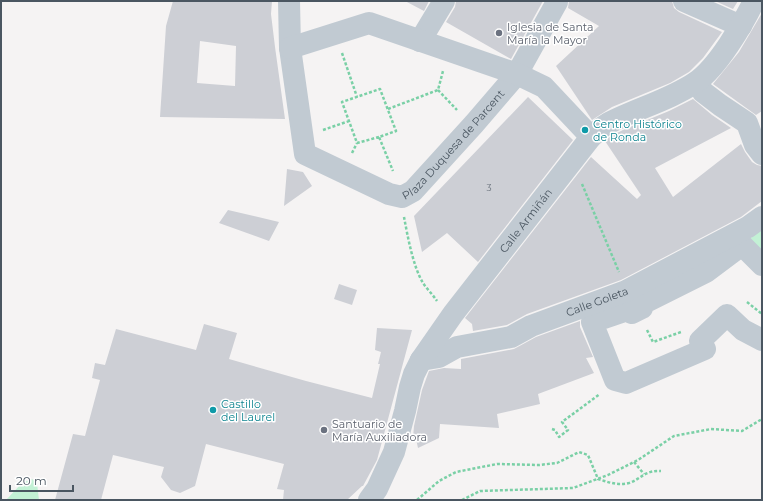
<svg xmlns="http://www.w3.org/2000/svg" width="763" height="501" font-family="Montserrat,sans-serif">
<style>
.green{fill:#c3f1d5}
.building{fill:#cdcfd5;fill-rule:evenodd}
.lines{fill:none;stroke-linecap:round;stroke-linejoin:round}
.path{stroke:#7ad0a6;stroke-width:2.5;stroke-dasharray:3 2;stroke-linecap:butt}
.minor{stroke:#c1cad2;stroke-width:22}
.worship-dot{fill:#6b7280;stroke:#fff;stroke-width:1.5}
.culture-dot{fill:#0f9aa8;stroke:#fff;stroke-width:1.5}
.labels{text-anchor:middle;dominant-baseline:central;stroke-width:3;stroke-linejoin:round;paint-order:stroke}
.number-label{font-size:9px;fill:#6b747e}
.worship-label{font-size:11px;fill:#5b616d;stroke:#fff;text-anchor:start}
.culture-label{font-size:11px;fill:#0d838f;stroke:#fff;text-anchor:start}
.street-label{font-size:11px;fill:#4a5661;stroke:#fff}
</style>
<rect width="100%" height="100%" fill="#f5f3f3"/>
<path class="green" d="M 762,229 L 762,265 L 742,245 Z
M 32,479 L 37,483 L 39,500 L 6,500 L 22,483 Z"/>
<path class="building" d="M 173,1 L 272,1 L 271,14 L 275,47 L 285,119 L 160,117 L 166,26 ZM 200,41 L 236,46 L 235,86 L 197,83 Z
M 405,1 L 429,1 L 424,11 Z
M 456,1 L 543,1 L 511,59 L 446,22 L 455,7 Z
M 569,1 L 672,1 L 674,8 L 679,12 L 722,32 L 703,58 L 689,72 L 670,83 L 612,107 L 592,120 L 556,66 L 599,26 L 568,8 Z
M 715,1 L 738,1 L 733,9 Z
M 762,13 L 762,111 L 756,115 L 713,84 L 739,52 Z
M 528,97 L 573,140 L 478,262 L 447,233 L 422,252 L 414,216 Z
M 693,99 L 712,115 L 731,128 L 655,168 L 673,197 L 741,144 L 745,152 L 752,162 L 757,165 L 762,166 L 762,201 L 741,217 L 621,280 L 527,314 L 507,325 L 473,331 L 472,324 L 465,318 L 591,157 L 637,199 L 641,195 L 605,141 L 611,136 L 623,130 L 669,111 Z
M 287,169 L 303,172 L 312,186 L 284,206 Z
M 228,210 L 279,222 L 269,241 L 219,223 Z
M 339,284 L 357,290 L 352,305 L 334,299 Z
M 580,321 L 580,327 L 593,357 L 586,358 L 594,373 L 538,394 L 540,404 L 497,414 L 499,428 L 440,424 L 439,438 L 418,448 L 416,439 L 413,438 L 414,426 L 422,390 L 429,371 L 444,368 L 461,369 L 461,359 L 514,349 L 536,337 Z
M 204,324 L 237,333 L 229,359 L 306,381 L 372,398 L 380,364 L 378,364 L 381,352 L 375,350 L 377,328 L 412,330 L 377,460 L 363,486 L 362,486 L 347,500 L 283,500 L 284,490 L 277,489 L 284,464 L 206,444 L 195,486 L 180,493 L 171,490 L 161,477 L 164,467 L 113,455 L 101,500 L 55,500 L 73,434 L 85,436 L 100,380 L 92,378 L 95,363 L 105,365 L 116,329 L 196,350 Z"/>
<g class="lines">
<path class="path" d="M 342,53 L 357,97
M 438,90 L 457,110
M 388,109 L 438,90 L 443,71
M 323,130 L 349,121
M 379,137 L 357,143 L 342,102 L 380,89 L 396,131 L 379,137 L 393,171
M 352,153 L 357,143
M 582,184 L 619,272
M 404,217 C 408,238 413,266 423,283 C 427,289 433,295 437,301
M 747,302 L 762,314
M 647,330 L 653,342 L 681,332
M 552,429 L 555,430 L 559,437 L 568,430 L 562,422 L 600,394
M 634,462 L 644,474
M 417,500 L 439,481 L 456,472 L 497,464 L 539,465 L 557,463 L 579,452 L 588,455 L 598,479 C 608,482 618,486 629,483 C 641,479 645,470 661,471
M 462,500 L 480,491 L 573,488 L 608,475 L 638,460 L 674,436 L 711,429 L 742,431 L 762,419"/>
<g class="minor">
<path id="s1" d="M 289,1 L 290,48 L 305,154 L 389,194 L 402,197 L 413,191 L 474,124 L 517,74 L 557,2"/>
<path d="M 684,1 L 741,26"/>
<path d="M 420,41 L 444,1"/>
<path d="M 290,48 L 369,23 L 517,74 L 544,87 L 591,137"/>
<path d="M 697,82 L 703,92 L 720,105 L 747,123 L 755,145 L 762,154"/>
<path d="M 762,265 L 742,245 L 706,272 L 640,305 L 642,308 L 632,313 L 630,309 L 592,322 L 615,380 L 626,383 L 705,349 L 700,341 L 727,315 L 743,330 L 762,340"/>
<path id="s2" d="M 421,360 L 439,357 L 457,347 L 511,337 L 531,326 L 626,291 L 748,227 L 762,217"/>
<path id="s3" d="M 369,500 L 377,489 L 394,452 L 405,411 L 410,387 L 414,374 L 421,360 L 453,314 L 591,137 C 596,133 601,127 607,124 C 635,109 670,100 696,82 C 717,68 743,24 754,1"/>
</g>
</g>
<g class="worship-dot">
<circle cx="499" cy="33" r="4"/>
<circle cx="324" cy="430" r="4"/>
</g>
<g class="culture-dot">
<circle cx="585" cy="130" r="4"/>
<circle cx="213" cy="410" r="4"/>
</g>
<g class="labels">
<g class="number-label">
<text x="489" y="187">3</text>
</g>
<g class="worship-label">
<text x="507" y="27">Iglesia de Santa<tspan x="507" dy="13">María la Mayor</tspan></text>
<text x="332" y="424">Santuario de<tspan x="332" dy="13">María Auxiliadora</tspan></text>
</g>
<g class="culture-label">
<text x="593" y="124">Centro Histórico<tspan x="593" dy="13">de Ronda</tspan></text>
<text x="221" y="404">Castillo<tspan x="221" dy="13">del Laurel</tspan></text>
</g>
<g class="street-label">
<text stroke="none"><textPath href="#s1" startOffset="334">Plaza Duquesa de Parcent</textPath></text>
<text stroke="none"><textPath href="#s3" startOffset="325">Calle Armiñán</textPath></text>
<text stroke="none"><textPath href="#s2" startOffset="187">Calle Goleta</textPath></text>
</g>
</g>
<rect width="763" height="501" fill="none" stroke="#4a5661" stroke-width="4"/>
<path d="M10 485v6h63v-6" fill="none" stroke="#4a5661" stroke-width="2"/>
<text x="16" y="485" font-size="12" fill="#4a5661" stroke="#ffffff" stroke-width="3" paint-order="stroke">20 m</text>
</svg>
